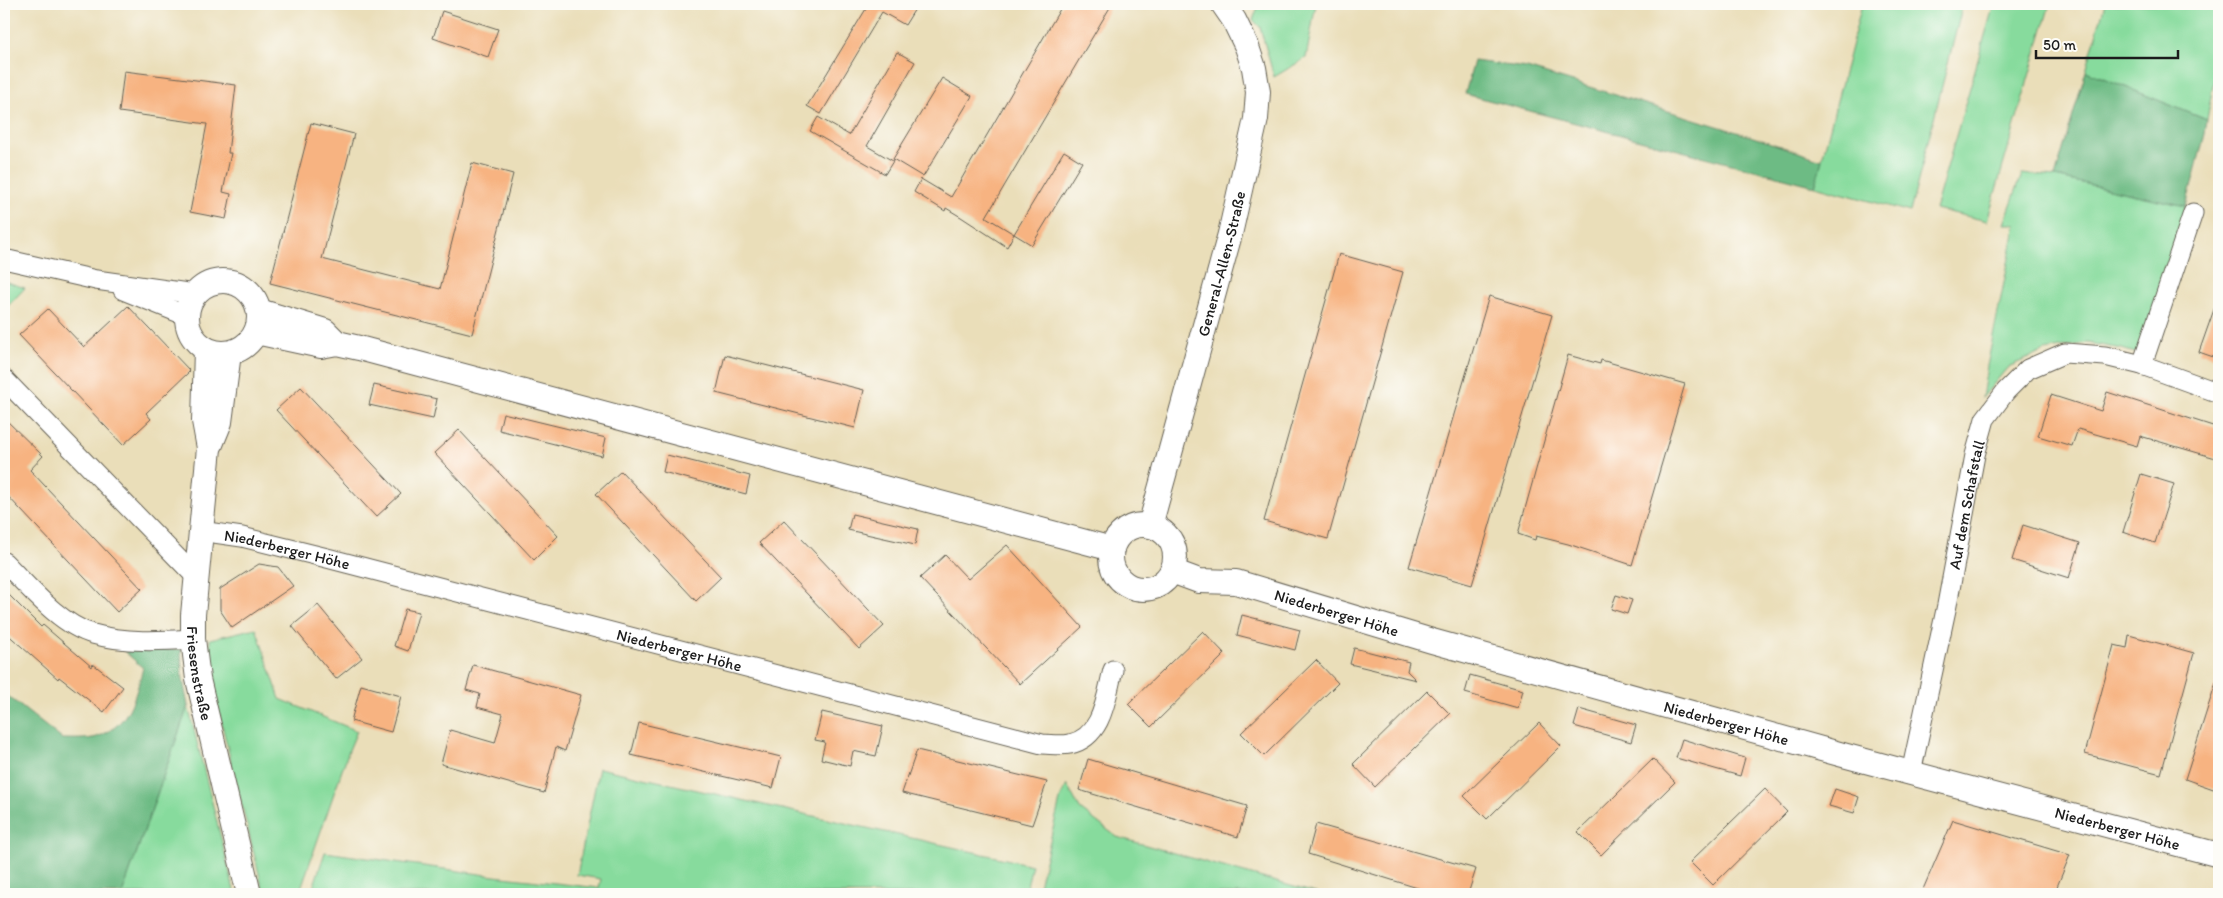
<svg xmlns="http://www.w3.org/2000/svg" width="2223" height="898" font-family="Itim,sans-serif">
<style>
.green{fill:#87db9d;stroke:#527c5c}
.forest{fill:#6dbb84;stroke:#446c50}
.building{fill:#f7b381}
.lines{fill:none;stroke-linecap:round;stroke-linejoin:round}
.minor-casing{stroke:#646053;stroke-width:21}
.tertiary-casing{stroke:#646053;stroke-width:26}
.minor{stroke:#fff;stroke-width:19}
.tertiary{stroke:#fff;stroke-width:24}
.labels{text-anchor:middle;dominant-baseline:central;stroke-width:5;stroke-linejoin:round;paint-order:stroke}
.street-label{font-size:16px;fill:#1c1c1c;stroke:#fdfcf7}
</style>
<rect width="100%" height="100%" fill="#fdfcf7"/>
<filter id="ink" filterUnits="userSpaceOnUse"><feTurbulence type="fractalNoise" baseFrequency=".02" numOctaves="2"/><feDisplacementMap in="SourceGraphic" scale="10" xChannelSelector="R" yChannelSelector="G"/><feConvolveMatrix kernelMatrix="1 2 1 2 8 2 1 2 1" color-interpolation-filters="sRGB"/></filter>
<filter id="wash" filterUnits="userSpaceOnUse"><feTurbulence type="fractalNoise" baseFrequency=".0096" numOctaves="4" result="noise"/><feDisplacementMap in="SourceGraphic" scale="20" xChannelSelector="R" yChannelSelector="G"/><feGaussianBlur stdDeviation="1.12" result="paint"/><feColorMatrix in="noise" values="0 0 0 0 0 0 0 0 0 0 0 0 0 0 0 0 0 1.4 0 .05"/><feComposite in="paint" operator="in"/></filter>
<g filter="url(#wash)">
<rect width="100%" height="100%" fill="#eadeb9"/>
<path class="green" d="M 1259,4 L 1316,4 L 1306,58 L 1274,77 L 1260,27 L 1253,20 Z
M 1862,4 L 1963,4 L 1910,212 L 1815,186 Z
M 1994,4 L 2050,4 L 1987,221 L 1935,209 Z
M 2105,4 L 2219,4 L 2219,49 L 2207,120 L 2086,71 Z
M 2022,174 L 2055,177 L 2186,206 L 2143,347 L 2135,353 L 2122,349 L 2087,343 L 2045,351 L 2008,367 L 1982,398 L 1987,366 L 2016,224 L 2004,224 Z
M 4,281 L 25,288 L 4,310 Z
M 256,628 L 280,699 L 357,731 L 349,750 L 299,894 L 264,894 L 221,721 L 210,667 L 210,639 Z
M 188,706 L 235,894 L 122,894 Z
M 599,768 L 1032,865 L 1025,894 L 311,894 L 325,852 L 494,876 L 599,888 L 601,879 L 577,875 Z
M 1067,785 L 1080,809 L 1117,837 L 1319,894 L 1037,894 L 1061,796 Z"/>
<path class="forest" d="M 1474,61 L 1527,68 L 1750,136 L 1822,160 L 1815,186 L 1465,94 Z
M 2086,71 L 2207,120 L 2205,134 L 2186,206 L 2055,177 Z
M 181,649 L 182,675 L 188,706 L 122,894 L 4,894 L 4,693 L 62,739 C 73,739 87,740 97,737 C 130,725 135,697 143,668 L 124,651 Z"/>
<g id="blocks">
<path class="building" d="M 869,4 L 918,4 L 905,25 L 882,12 L 821,114 L 807,106 Z
M 1063,4 L 1112,4 L 986,217 L 1014,234 L 1007,247 L 961,217 L 946,208 L 945,211 L 914,192 L 921,179 L 951,197 Z
M 442,11 L 498,29 L 488,57 L 433,38 Z
M 897,52 L 915,62 L 867,146 L 893,161 L 885,174 L 810,131 L 818,117 L 849,135 Z
M 124,71 L 236,85 L 228,153 L 231,153 L 223,192 L 231,194 L 226,219 L 190,212 L 207,124 L 119,112 Z
M 942,78 L 972,96 L 923,177 L 893,159 Z
M 311,123 L 354,134 L 322,259 L 440,289 L 472,163 L 513,174 L 472,334 L 270,283 Z
M 1064,151 L 1082,162 L 1032,245 L 1014,234 Z
M 1339,254 L 1403,272 L 1328,539 L 1264,521 Z
M 1489,296 L 1552,315 L 1472,585 L 1409,567 Z
M 2217,301 L 2219,301 L 2219,359 L 2199,352 Z
M 128,306 L 190,371 L 146,413 L 151,419 L 123,445 L 19,335 L 48,309 L 84,347 Z
M 725,355 L 864,390 L 855,428 L 716,393 Z
M 1568,355 L 1600,364 L 1601,360 L 1685,384 L 1632,565 L 1568,544 L 1536,536 L 1535,540 L 1518,534 Z
M 374,385 L 437,399 L 433,419 L 369,405 Z
M 301,387 L 401,494 L 376,517 L 276,410 Z
M 2107,392 L 2219,428 L 2219,459 L 2140,436 L 2137,446 L 2078,429 L 2072,446 L 2038,436 L 2051,395 L 2101,411 Z
M 503,413 L 606,438 L 602,456 L 499,430 Z
M 4,418 L 43,456 L 30,470 L 142,589 L 117,612 L 4,492 Z
M 459,430 L 558,536 L 534,560 L 434,453 Z
M 667,455 L 750,476 L 746,494 L 663,472 Z
M 621,471 L 721,577 L 696,601 L 596,494 Z
M 2141,474 L 2174,484 L 2155,543 L 2123,532 Z
M 852,514 L 918,529 L 915,545 L 848,530 Z
M 784,520 L 884,626 L 859,649 L 759,543 Z
M 2023,525 L 2080,543 L 2069,578 L 2012,560 Z
M 1007,545 L 1082,627 L 1020,684 L 920,578 L 945,555 L 968,579 Z
M 259,564 L 278,567 L 293,586 L 232,628 L 220,610 L 220,589 Z
M 4,590 L 41,627 L 43,625 L 92,667 L 93,664 L 123,687 L 104,712 L 59,677 L 58,679 L 4,631 Z
M 1616,595 L 1632,600 L 1627,614 L 1611,609 Z
M 318,605 L 362,658 L 336,679 L 292,626 Z
M 405,609 L 419,612 L 408,651 L 394,646 Z
M 1242,615 L 1300,630 L 1295,650 L 1237,635 Z
M 1203,631 L 1225,654 L 1151,727 L 1128,704 Z
M 2129,635 L 2194,653 L 2161,774 L 2085,754 L 2114,645 L 2127,648 Z
M 1354,648 L 1409,662 L 1407,671 L 1416,680 L 1350,664 Z
M 1316,660 L 1338,683 L 1264,756 L 1241,733 Z
M 473,665 L 581,695 L 565,751 L 556,747 L 544,793 L 441,764 L 450,730 L 495,743 L 503,714 L 477,707 L 480,694 L 466,690 Z
M 1470,675 L 1523,690 L 1518,708 L 1465,693 Z
M 2216,682 L 2219,682 L 2219,791 L 2185,779 Z
M 361,685 L 401,696 L 391,732 L 351,721 Z
M 1427,691 L 1450,714 L 1375,787 L 1353,764 Z
M 1579,709 L 1636,725 L 1631,742 L 1574,726 Z
M 822,712 L 883,726 L 876,756 L 853,751 L 850,766 L 821,759 L 825,742 L 815,740 Z
M 639,723 L 781,757 L 773,788 L 631,755 Z
M 1539,723 L 1561,746 L 1487,819 L 1464,796 Z
M 1682,739 L 1745,758 L 1740,776 L 1676,758 Z
M 917,750 L 1047,782 L 1032,825 L 902,793 Z
M 1088,759 L 1247,806 L 1238,837 L 1079,790 Z
M 1653,759 L 1675,782 L 1601,855 L 1578,832 Z
M 1765,789 L 1787,812 L 1713,885 L 1690,862 Z
M 1835,789 L 1859,797 L 1854,813 L 1829,806 Z
M 1953,820 L 2070,855 L 2054,894 L 1921,894 Z
M 1316,824 L 1476,869 L 1468,894 L 1437,894 L 1308,854 Z"/>
</g>
</g>
<g filter="url(#ink)">
<use href="#blocks" fill-opacity="0" stroke="#646053" stroke-width="1"/>
<g class="lines">
<defs>
<g id="minor">
<path d="M 4,259 L 96,280 L 195,294"/>
<path d="M 123,290 L 187,316"/>
<path d="M 2142,365 L 2193,213"/>
<path d="M 4,379 L 196,577"/>
<path id="s1" d="M 200,531 L 242,537 L 327,558 L 1042,744 C 1050,744 1061,746 1070,744 C 1103,737 1106,697 1113,670"/>
<path d="M 4,562 C 28,586 60,625 93,634 C 124,643 161,641 193,639"/>
<path id="s2" d="M 1911,773 L 1947,605 L 1975,455 L 1985,419 L 2006,391 L 2028,369 L 2065,353 L 2105,356 L 2142,365 L 2219,393"/>
</g>
<g id="tertiary">
<circle cx="223" cy="317" r="36"/>
<path d="M 259,311 L 325,331 L 337,343"/>
<path d="M 256,332 L 321,346 L 337,343 L 359,348 L 1112,549"/>
<path id="s3" d="M 206,349 L 204,421 L 209,448 L 193,615 L 193,639 L 198,679 L 249,894"/>
<path d="M 211,444 L 220,422 L 229,353"/>
<circle cx="1143" cy="557" r="32"/>
<path id="s4" d="M 1150,526 L 1230,234 L 1256,119 L 1258,92 L 1254,68 L 1247,47 L 1234,20 L 1223,4"/>
<path id="s5" d="M 1172,571 L 1199,581 L 1236,582 L 1432,641 L 1843,755 L 2219,855"/>
</g>
</defs>
<use href="#minor" class="minor-casing"/>
<use href="#tertiary" class="tertiary-casing"/>
<use href="#minor" class="minor"/>
<use href="#tertiary" class="tertiary"/>
</g>
</g>
<g class="labels">
<g class="street-label">
<text stroke="none"><textPath href="#s4" startOffset="272">General-Allen-Straße</textPath></text>
<text stroke="none"><textPath href="#s2" startOffset="274">Auf dem Schafstall</textPath></text>
<text stroke="none"><textPath href="#s1" startOffset="89">Niederberger Höhe</textPath></text>
<text stroke="none"><textPath href="#s5" startOffset="171">Niederberger Höhe</textPath></text>
<text stroke="none"><textPath href="#s1" startOffset="494">Niederberger Höhe</textPath></text>
<text stroke="none"><textPath href="#s3" startOffset="326">Friesenstraße</textPath></text>
<text stroke="none"><textPath href="#s5" startOffset="576">Niederberger Höhe</textPath></text>
<text stroke="none"><textPath href="#s5" startOffset="981">Niederberger Höhe</textPath></text>
</g>
</g>
<rect width="2223" height="898" fill="none" stroke="#fdfcf7" stroke-width="20"/>
<path d="M2036 50v8h142v-8" fill="none" stroke="#1c1c1c" stroke-width="2.5"/>
<text x="2043" y="50" font-size="15" fill="#1c1c1c" stroke="#fdfcf7" stroke-width="4" paint-order="stroke">50 m</text>
</svg>
